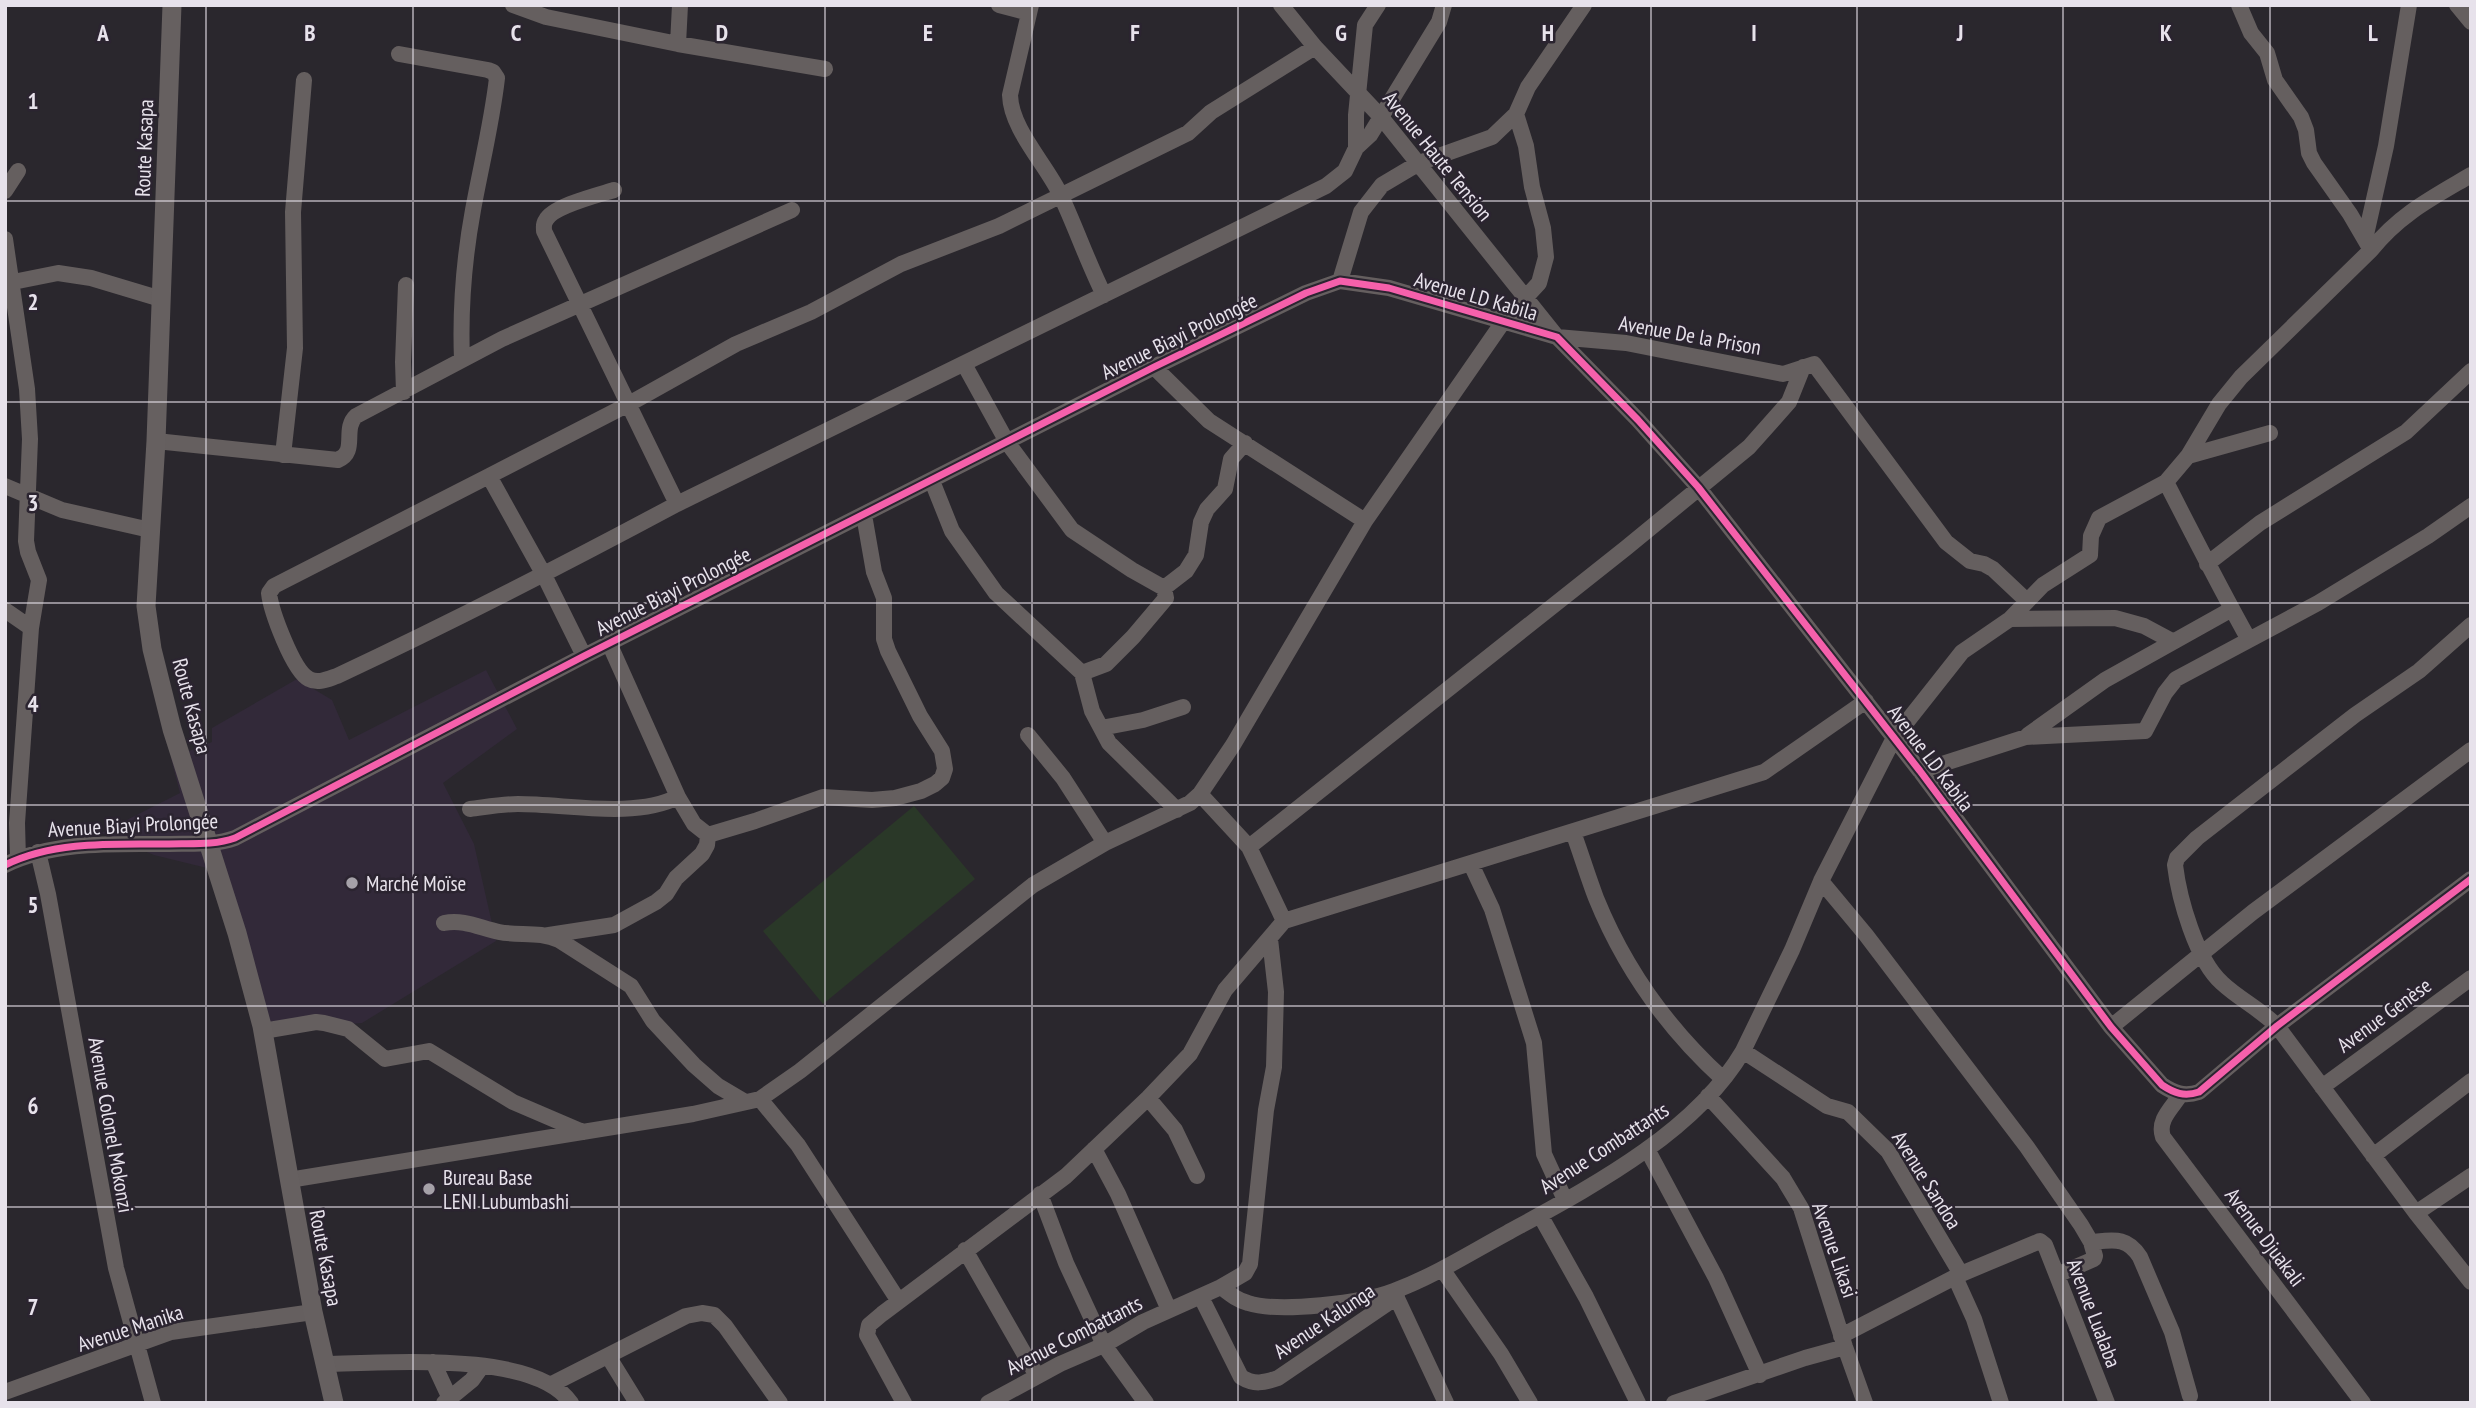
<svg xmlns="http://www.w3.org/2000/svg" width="2476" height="1408" font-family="'PT Sans Narrow',sans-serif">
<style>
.built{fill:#322939}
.green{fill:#2a3828}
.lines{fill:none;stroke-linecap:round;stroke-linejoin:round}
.minor{stroke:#655f5f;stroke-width:16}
.major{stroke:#666060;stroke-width:19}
.cycleway-casing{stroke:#2b2430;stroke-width:11}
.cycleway{stroke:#f560ab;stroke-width:7}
.grid{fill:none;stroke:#e7e2eb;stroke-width:2;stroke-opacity:0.55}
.poi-dot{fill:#a5a1a8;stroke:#2b2430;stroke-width:2.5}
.labels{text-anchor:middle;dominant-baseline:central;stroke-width:5;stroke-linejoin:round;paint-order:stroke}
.street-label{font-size:21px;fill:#e7e2eb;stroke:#2b2430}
.poi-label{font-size:21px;fill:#e7e2eb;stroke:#2b2430;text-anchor:start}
.grid-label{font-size:23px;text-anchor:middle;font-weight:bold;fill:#e7e2eb;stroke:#2b2430;stroke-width:5;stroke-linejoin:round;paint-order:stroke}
</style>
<rect width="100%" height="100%" fill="#2a272d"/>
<path class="built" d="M 486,670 L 517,729 L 443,783 L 474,844 L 496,941 L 362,1023 L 273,1030 L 215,870 L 154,855 L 101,833 L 180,793 L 171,758 L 212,742 L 212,728 L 297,679 L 332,700 L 349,740 Z"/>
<path class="green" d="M 914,806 L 975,879 L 823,1004 L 763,931 Z"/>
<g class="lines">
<path class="minor" d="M 513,5 L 546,17 L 678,44 L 825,69
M 999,5 L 1029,13
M 1031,5 L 1010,95 C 1011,130 1047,165 1061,196 C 1076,228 1088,263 1104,295
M 1281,5 L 1315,47 L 1381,117 L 1557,337 L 1626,343 L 1783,374 L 1814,364 L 1946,542 L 1970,561 L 1984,564 L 1993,569 L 2027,601
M 2239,5 L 2251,33 L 2267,53 L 2275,80 L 2301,117 L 2306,130 L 2309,153 L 2314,163 L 2350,214 L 2371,250
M 2457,5 L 2471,22
M 678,44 L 680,5
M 399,54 L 488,70 L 493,72 L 497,78 C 492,122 481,166 473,210 C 464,259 460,309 462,360
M 1356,148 L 1370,135 L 1439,22 L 1444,5
M 614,190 C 598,195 553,206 546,220 C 543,224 544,226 544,231 L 677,504
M 5,191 L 18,171
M 5,239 L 27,389 L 30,439 L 26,541 L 28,552 L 39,580 L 31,628 L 17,823 L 18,859
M 2365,239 L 2386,146 L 2409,5
M 1340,281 L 1361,212 L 1382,185 L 1419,163 L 1492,137 L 1516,114 L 1528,87 L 1584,5
M 13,282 L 58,273 L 91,278 L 161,299
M 964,364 L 1007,442 L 1072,530 L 1132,570 L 1164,588 L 1166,598 L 1133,637 L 1106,664 L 1082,673
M 1154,367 L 1209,421 L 1365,521
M 404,392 L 403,362 L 406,285
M 156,441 L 338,460 C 358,452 342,429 356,416 L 502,339 L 792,210
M 283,455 L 295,348 L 293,212 L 304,80
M 2188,456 L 2270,433
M 489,476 L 627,405 L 736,344 L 811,312 L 901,264 L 999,226 L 1188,133 L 1211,112 L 1315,47
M 932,481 L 952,531 L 996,593 L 1082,673 L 1092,711 L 1109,743 L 1177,810
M 2166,482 C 2193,535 2220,588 2249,640
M 5,486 L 62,510 L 150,530
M 2207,564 L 2260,523 L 2406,432 L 2471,371
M 1164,588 L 1186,571 L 1196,555 L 1201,522 L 1207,509 L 1225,489 L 1231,459 L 1245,443
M 5,610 L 31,628
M 2010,619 L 2115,618 L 2144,626 L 2172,641
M 2471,625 L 2419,671 L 2355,715 L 2197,838 L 2177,858 L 2175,865 C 2179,898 2196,960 2222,983 C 2239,999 2260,1009 2277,1026 L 2416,1213 L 2471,1282
M 609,643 L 678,797 L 694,824 L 708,835 L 755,821 L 823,797 L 872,800 L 895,798 L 921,791 L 935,784 L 942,778 L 945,769 L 942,751 L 920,716 L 888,651 L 884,639 L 884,598 L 874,572 L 864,515
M 584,656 L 544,575 L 489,476 L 274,586 L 269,593 C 271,611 293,671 309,679 C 318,684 328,679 337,676 C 452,622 565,564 677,504 L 1326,186 L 1345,171 L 1356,148 L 1356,115 L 1365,25 L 1378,5
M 1101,728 L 1143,720 L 1183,707
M 1028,735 L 1063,778 L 1105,843
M 2028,735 L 2105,680 L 2232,609
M 1920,771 L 2026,737 L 2145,731 L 2165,693 L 2176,679 L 2318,603 L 2428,536 L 2471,506
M 1200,794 L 1249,847 L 1284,921
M 470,809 C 486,807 502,804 518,804 C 568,804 633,819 678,797
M 1573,832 C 1581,854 1588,877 1596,898 C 1624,967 1668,1029 1723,1079
M 1249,847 L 1626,548 L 1749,447 L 1789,402 L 1803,367
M 38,852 L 48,894 L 116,1268 L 153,1403
M 1471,864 L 1492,909 L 1534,1043 L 1544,1154 L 1565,1200
M 5,865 C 54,841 112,844 166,844 C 189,843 213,846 235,838 L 584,656 L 1154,367 L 1306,293 L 1340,281 L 1389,288 L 1557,337 L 1638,420 L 1698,487 L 1920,771 L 2111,1027 L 2162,1085 C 2174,1093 2184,1097 2199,1092 L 2277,1026 L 2471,879
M 1821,881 L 1866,935 L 2027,1147 L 2081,1225 L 2091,1242 L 2095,1256 L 2094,1259 L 2057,1275
M 444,923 C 464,919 480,928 499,932 C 519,936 540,931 559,940 L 631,986 L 653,1021 L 694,1065 L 718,1086 L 745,1102
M 549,935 L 614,925 L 656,902 L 666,894 L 676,878 L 702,854 L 707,845 L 708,835
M 2111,1027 L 2253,912 L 2471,750
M 263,1031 L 316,1022 L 324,1023 L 348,1029 L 385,1059 L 429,1051 L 513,1102 L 583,1132
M 1743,1051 L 1827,1106 L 1848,1112 L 1888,1151 L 1961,1274
M 2322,1087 L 2471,978
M 2181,1094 C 2172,1108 2157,1120 2163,1137 L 2363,1403
M 1708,1096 L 1783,1178 L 1801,1208 L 1845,1347 L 1865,1403
M 1148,1098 L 1175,1130 L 1197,1176
M 760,1099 L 798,1145 L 898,1300
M 1094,1149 L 1118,1194 L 1169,1310
M 1647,1149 L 1716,1278 L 1760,1375
M 2373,1156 L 2471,1081
M 289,1180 L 693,1114 L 760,1099 L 800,1071 L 1033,885 L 1105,843 L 1190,803 L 1200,794 L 1233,745 L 1365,521 L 1503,322 L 1539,283 L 1546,257 L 1543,228 L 1532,187 L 1526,146 L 1516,114
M 1040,1194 L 1066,1263 L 1104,1345 L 1146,1403
M 2416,1213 L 2471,1176
M 1540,1215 L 1586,1297 L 1638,1403
M 2091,1242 C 2113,1240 2127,1236 2140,1257 L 2172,1332 L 2190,1396
M 965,1250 L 1037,1376
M 1442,1269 L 1501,1354 L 1530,1403
M 1955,1277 L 1974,1319 L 2001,1403
M 1221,1287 L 1245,1273 L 1250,1264 L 1266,1110 L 1274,1067 L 1276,992 L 1270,939
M 1394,1292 L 1446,1403
M 1201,1297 L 1241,1377 C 1254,1385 1264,1383 1278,1378 L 1397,1297
M 1841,1336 L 1961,1274 L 2040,1241 L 2045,1245 L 2107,1403
M 608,1356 L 637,1403
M 433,1362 L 452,1403
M 326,1364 C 385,1363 535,1350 571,1403
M 552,1384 L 686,1316 L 702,1313 L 714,1315 L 725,1326 L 780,1403
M 5,1392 L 171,1332 L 313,1312
M 444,1403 L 472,1380 L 482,1366
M 904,1403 L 867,1335 L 869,1325 L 882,1314 L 1066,1176 L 1148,1098 L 1190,1054 L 1225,990 L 1284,921 L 1764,772 L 1866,701
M 988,1403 L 1060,1364 L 1104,1345 L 1143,1322 L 1221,1287 C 1230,1294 1237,1300 1248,1303 C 1279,1313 1363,1303 1394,1291 C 1434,1276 1470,1253 1507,1233 C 1589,1188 1695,1133 1743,1051 L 1792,950 L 1821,881 L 1894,738 L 1962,652 L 2010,619 L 2043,585 L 2090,555 L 2091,536 L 2099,518 L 2166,482 L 2188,456 L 2219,404 L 2241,377 L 2371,250 C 2400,214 2432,198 2471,175
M 1674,1403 L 1805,1358 L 1845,1347"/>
<path class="major" d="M 172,5 L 156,441 L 146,606 L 152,649 L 172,729 L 237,933 L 262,1026 L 313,1312 L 334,1403"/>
<defs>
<path id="cycleway" d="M 5,865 C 54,841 112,844 166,844 C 189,843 213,846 235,838 L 584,656 L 1154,367 L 1306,293 L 1340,281 L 1389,288 L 1557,337 L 1638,420 L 1698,487 L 1920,771 L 2111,1027 L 2162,1085 C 2174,1093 2184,1097 2199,1092 L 2277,1026 L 2471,879"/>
</defs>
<use href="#cycleway" class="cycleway-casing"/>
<use href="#cycleway" class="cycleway"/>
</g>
<path class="grid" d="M 206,5 L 206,1403M 413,5 L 413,1403M 619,5 L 619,1403M 825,5 L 825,1403M 1032,5 L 1032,1403M 1238,5 L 1238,1403M 1444,5 L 1444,1403M 1651,5 L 1651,1403M 1857,5 L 1857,1403M 2063,5 L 2063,1403M 2270,5 L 2270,1403M 5,201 L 2471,201M 5,402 L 2471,402M 5,603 L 2471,603M 5,805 L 2471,805M 5,1006 L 2471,1006M 5,1207 L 2471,1207"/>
<g class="poi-dot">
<circle cx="352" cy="883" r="7"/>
<circle cx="429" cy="1189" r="7"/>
</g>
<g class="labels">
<g class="street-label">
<text transform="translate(144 148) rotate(-88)">Route Kasapa</text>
<text transform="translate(1438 156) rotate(51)">Avenue Haute Tension</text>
<text transform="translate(1476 296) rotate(16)">Avenue LD Kabila</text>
<text transform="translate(1690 335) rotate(10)">Avenue De la Prison</text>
<text transform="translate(1179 336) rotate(-26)">Avenue Biayi Prolongée</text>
<text transform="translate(673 591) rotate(-27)">Avenue Biayi Prolongée</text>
<text transform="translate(192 706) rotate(75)">Route Kasapa</text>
<text transform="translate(1931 758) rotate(53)">Avenue LD Kabila</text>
<text transform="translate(133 825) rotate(-3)">Avenue Biayi Prolongée</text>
<text transform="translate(2384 1015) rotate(-36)">Avenue Genèse</text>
<text transform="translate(111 1125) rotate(80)">Avenue Colonel Mokonzi</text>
<text transform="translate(1604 1148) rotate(-33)">Avenue Combattants</text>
<text transform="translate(1927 1180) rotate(58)">Avenue Sandoa</text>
<text transform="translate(2265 1237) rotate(53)">Avenue Djuakali</text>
<text transform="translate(1835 1250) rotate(71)">Avenue Likasi</text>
<text transform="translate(326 1258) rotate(79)">Route Kasapa</text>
<text transform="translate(2094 1313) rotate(69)">Avenue Lualaba</text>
<text transform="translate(1324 1321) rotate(-34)">Avenue Kalunga</text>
<text transform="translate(130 1328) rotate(-18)">Avenue Manika</text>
<text transform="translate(1074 1335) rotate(-27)">Avenue Combattants</text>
</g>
<g class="poi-label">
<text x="366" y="883">Marché Moïse</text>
<text x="443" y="1177">Bureau Base<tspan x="443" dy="24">LENI Lubumbashi</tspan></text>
</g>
</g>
<g class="grid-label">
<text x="103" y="41">A</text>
<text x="310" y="41">B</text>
<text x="516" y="41">C</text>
<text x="722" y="41">D</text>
<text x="928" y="41">E</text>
<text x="1135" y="41">F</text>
<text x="1341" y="41">G</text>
<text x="1548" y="41">H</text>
<text x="1754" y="41">I</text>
<text x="1960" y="41">J</text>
<text x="2166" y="41">K</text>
<text x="2373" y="41">L</text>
<text x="33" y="109">1</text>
<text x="33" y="310">2</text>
<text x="33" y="511">3</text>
<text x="33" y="712">4</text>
<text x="33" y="913">5</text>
<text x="33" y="1114">6</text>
<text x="33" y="1315">7</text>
</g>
<rect width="2476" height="1408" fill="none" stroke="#e7e2eb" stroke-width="14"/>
</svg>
